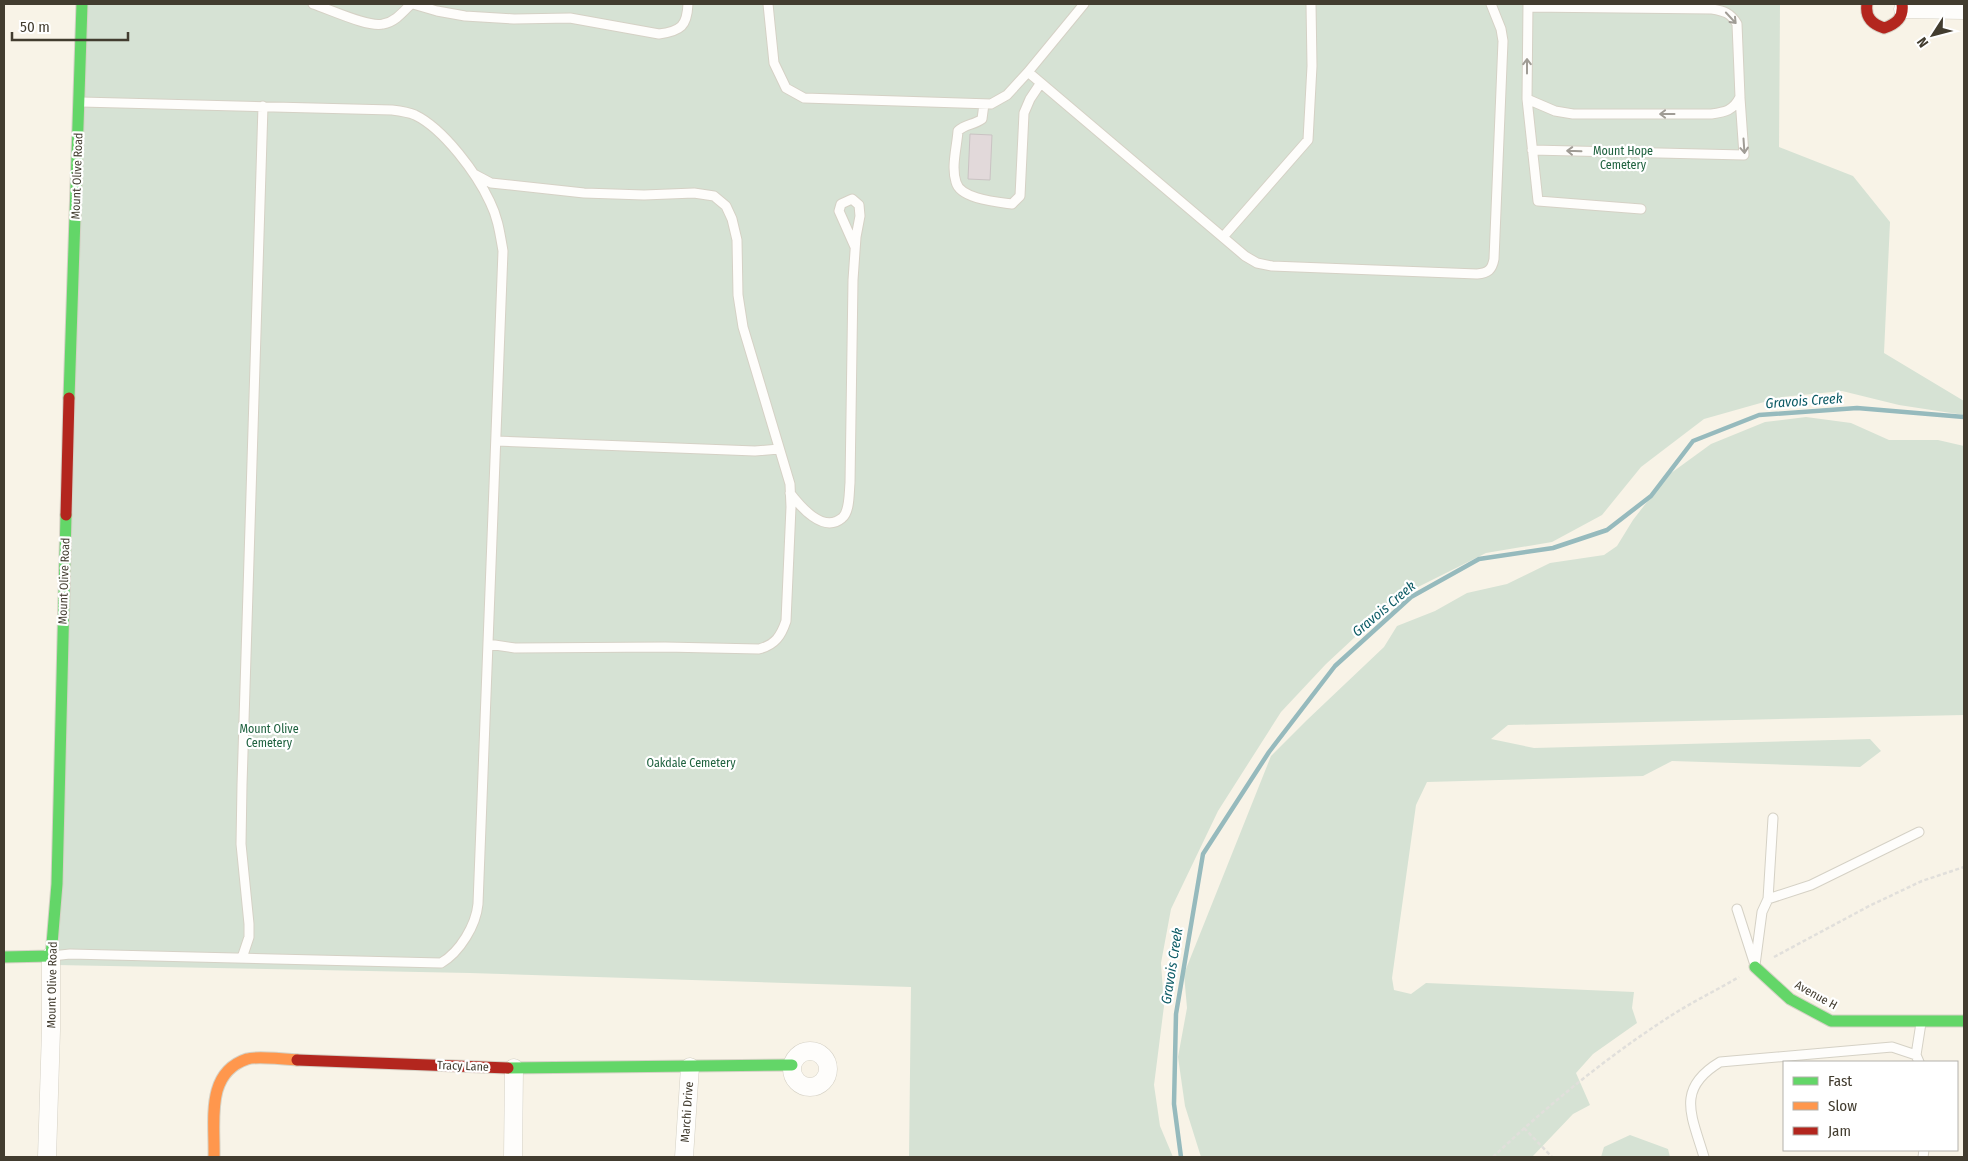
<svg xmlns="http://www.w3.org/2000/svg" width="1968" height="1161" font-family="'Fira Sans Condensed',sans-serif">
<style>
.green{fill:#d6e2d4}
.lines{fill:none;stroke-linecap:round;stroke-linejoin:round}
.stream{stroke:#96babd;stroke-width:4.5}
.building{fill:#e2d9da;stroke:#cac3c3}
.lane-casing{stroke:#d5d1c5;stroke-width:11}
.street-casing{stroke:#d5d1c5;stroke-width:19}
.fast-casing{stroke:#d5d1c5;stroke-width:13}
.slow-casing{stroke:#d5d1c5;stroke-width:13}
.jam-casing{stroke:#d5d1c5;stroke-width:13}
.path{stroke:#e1dfdb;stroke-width:2.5;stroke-dasharray:4 2.5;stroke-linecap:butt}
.lane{stroke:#fefdfb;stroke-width:9}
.street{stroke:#fefdfb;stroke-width:18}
.fast{stroke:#63d668;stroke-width:11}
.slow{stroke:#ff974d;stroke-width:11}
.jam{stroke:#b3261e;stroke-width:11}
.oneway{stroke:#a09c95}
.labels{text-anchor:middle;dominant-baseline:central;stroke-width:4.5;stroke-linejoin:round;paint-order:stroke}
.park-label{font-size:12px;fill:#1f623f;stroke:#fff}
.street-label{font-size:12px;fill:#423c2f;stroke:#fff}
.water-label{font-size:14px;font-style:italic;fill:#0b5a64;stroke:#fff}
</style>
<rect width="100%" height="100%" fill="#f8f3e7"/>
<path class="green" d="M 87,4 L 1780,4 L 1779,147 L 1853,176 L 1890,222 L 1884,353 L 1964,401 L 1964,415 L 1899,405 L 1842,391 L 1782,397 L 1704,419 L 1641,467 L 1602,515 L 1552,542 L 1486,553 L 1398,597 L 1326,664 L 1281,712 L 1218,811 L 1171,909 L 1161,963 L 1164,1006 L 1154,1085 L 1160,1126 L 1173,1157 L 909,1157 L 911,987 L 470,973 L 56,965 Z
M 1806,417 L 1851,423 L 1889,440 L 1938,440 L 1964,446 L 1964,715 L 1508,725 L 1491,739 L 1534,748 L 1870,739 L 1881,751 L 1860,767 L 1672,761 L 1643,776 L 1427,782 L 1416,805 L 1392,978 L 1394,990 L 1411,994 L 1426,983 L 1634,992 L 1632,1008 L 1637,1023 L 1593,1054 L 1576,1073 L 1590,1105 L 1573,1114 L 1532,1157 L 1201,1157 L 1185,1106 L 1178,1057 L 1187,1008 L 1184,974 L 1271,756 L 1307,720 L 1384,647 L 1397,626 L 1435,611 L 1467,593 L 1507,584 L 1550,563 L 1604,555 L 1617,546 L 1633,520 L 1667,476 L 1711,444 L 1765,422 Z
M 1630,1135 L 1668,1149 L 1670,1157 L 1601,1157 L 1604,1147 Z"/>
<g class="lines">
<path class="stream" d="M 1181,1157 L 1174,1104 L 1176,1014 L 1203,854 L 1269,752 L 1335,666 L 1411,597 L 1479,559 L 1553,548 L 1607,530 L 1651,496 L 1693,441 L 1759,415 L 1857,408 L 1964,417"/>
</g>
<path class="building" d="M 970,134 L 992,135 L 990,180 L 968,179 Z"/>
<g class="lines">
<defs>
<path id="lane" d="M 313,4 C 329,9 369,28 383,24 C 395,22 403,12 411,4
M 413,4 L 437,11 L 465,16 L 514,19 L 570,18 L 659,34 C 681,31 687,26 688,4
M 768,4 L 774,63 L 786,88 L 804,98 L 991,104 L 1007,95 L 1028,72
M 1084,4 L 1028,72 L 1245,256 L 1257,263 L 1272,266 L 1477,274 C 1488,273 1492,270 1494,259 L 1503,41 L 1501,29 L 1491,4
M 1528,4 L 1527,99 L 1538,201 L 1641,209
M 1527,99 L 1555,111 L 1573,114 L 1711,114 C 1725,112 1733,111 1740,97 L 1737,24 C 1731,13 1724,11 1712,9 L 1528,7
M 984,104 L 982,119 C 974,125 965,124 958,131 C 957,146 951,167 956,182 C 960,199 997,202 1012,204 L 1020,196 L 1024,113 L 1030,99 L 1040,84
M 1532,150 L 1744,155 L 1740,98
M 474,174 L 491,183 L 584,193 L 644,195 L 694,193 L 714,196 L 726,206 L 732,219 L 737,240 L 738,295 L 743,327 L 790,484 L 791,507 L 786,621 C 781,636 775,645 759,649 L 665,647 L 515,648 L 488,644
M 1223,237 L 1308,140 L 1312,66 L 1311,4
M 496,441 L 755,451 L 779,449
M 790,493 C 800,506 823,534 842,518 C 850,512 849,492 850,483 L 853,280 L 856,237 L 860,216 L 859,205 L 852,199 L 841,204 L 839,211 L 855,247
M 1768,899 L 1811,885 L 1919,832
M 1737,909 L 1754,962
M 52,956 L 70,954 L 441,963 C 460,952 476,925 478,904 L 503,251 C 500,234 498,218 490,202 C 477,174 444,129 415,115 C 408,112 400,111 392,110 L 81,102
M 242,958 L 249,937 L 249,924 L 241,844 L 242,785 L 263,106
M 1755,965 L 1762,912 L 1768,899 L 1773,818
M 1919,1062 L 1916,1055 L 1921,1023
M 1704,1157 C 1692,1116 1675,1089 1720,1062 L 1892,1047 L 1916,1055
M 1923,1157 L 1924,1150"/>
<path id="street" d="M 1903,9 L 1964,10
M792 1069a18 18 0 1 1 36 0a18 18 0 1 1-36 0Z
M 47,1157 L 51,1030 L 51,956
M 513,1157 L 514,1068
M 684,1157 L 690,1067"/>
<path id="fast" d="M 69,398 L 82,4
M 4,957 L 51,956 L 57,884 L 66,515
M 1755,967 L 1790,999 L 1831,1021 L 1964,1021
M 508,1068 L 792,1065"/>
<path id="slow" d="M 214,1157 C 215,1121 205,1073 247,1059 C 256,1056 286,1059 297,1060"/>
<path id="jam" d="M 1867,4 C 1865,17 1872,24 1884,28 C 1896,24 1904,18 1902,4
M 66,515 L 69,398
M 297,1060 L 508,1068"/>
</defs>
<use href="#lane" class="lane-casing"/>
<use href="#street" class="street-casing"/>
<use href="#fast" class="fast-casing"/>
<use href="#slow" class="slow-casing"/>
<use href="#jam" class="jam-casing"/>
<path class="path" d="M 1774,957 L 1871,905 L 1922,881 L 1964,867
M 1524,1128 L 1552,1157
M 1493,1157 C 1548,1105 1608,1056 1672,1015 C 1694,1001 1717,990 1739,977"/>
<use href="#lane" class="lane"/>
<use href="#street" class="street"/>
<use href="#fast" class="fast"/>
<use href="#slow" class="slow"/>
<use href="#jam" class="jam"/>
</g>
<defs><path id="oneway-shaft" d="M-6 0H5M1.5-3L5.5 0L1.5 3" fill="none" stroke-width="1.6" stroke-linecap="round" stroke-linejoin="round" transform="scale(1.25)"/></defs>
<g class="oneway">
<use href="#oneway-shaft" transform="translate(1731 18) rotate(47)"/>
<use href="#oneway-shaft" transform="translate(1527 66) rotate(-90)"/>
<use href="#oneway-shaft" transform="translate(1667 114) rotate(180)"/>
<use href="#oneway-shaft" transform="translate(1744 146) rotate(86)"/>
<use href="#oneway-shaft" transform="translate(1574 151) rotate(-178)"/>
</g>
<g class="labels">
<g class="park-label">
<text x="1623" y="151">Mount Hope<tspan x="1623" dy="14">Cemetery</tspan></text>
<text x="269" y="729">Mount Olive<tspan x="269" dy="14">Cemetery</tspan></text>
<text x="691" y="763">Oakdale Cemetery</text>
</g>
<g class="street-label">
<text transform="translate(77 176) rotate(-88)">Mount Olive Road</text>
<text transform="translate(64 581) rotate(-88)">Mount Olive Road</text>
<text transform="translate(52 985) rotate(-89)">Mount Olive Road</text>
<text transform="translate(1816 995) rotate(29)">Avenue H</text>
<text transform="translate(463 1066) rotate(2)">Tracy Lane</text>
<text transform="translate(687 1112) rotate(-86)">Marchi Drive</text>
</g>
<g class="water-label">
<text transform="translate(1804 401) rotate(-4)">Gravois Creek</text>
<text transform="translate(1384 609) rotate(-40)">Gravois Creek</text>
<text transform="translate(1172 966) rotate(-81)">Gravois Creek</text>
</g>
</g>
<rect width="1968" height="1161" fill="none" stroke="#423c2f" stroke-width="10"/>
<rect x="1783" y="1061" width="175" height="90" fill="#ffffff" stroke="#b3b1ac"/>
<rect x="1793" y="1077" width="25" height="8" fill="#63d668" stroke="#b3b1ac"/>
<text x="1828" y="1086" font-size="15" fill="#423c2f">Fast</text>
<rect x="1793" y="1102" width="25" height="8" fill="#ff974d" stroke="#b3b1ac"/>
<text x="1828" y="1111" font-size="15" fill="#423c2f">Slow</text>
<rect x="1793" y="1127" width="25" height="8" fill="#b3261e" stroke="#b3b1ac"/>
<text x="1828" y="1136" font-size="15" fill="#423c2f">Jam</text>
<g transform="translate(1933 35) rotate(234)" stroke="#ffffff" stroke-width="4" paint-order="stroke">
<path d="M0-4L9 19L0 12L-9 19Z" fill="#423c2f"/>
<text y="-8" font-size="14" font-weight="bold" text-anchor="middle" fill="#423c2f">N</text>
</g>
<path d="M12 32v8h116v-8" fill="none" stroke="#423c2f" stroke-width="2.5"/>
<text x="20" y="32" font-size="15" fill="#423c2f" stroke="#ffffff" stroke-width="4" paint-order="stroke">50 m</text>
</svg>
